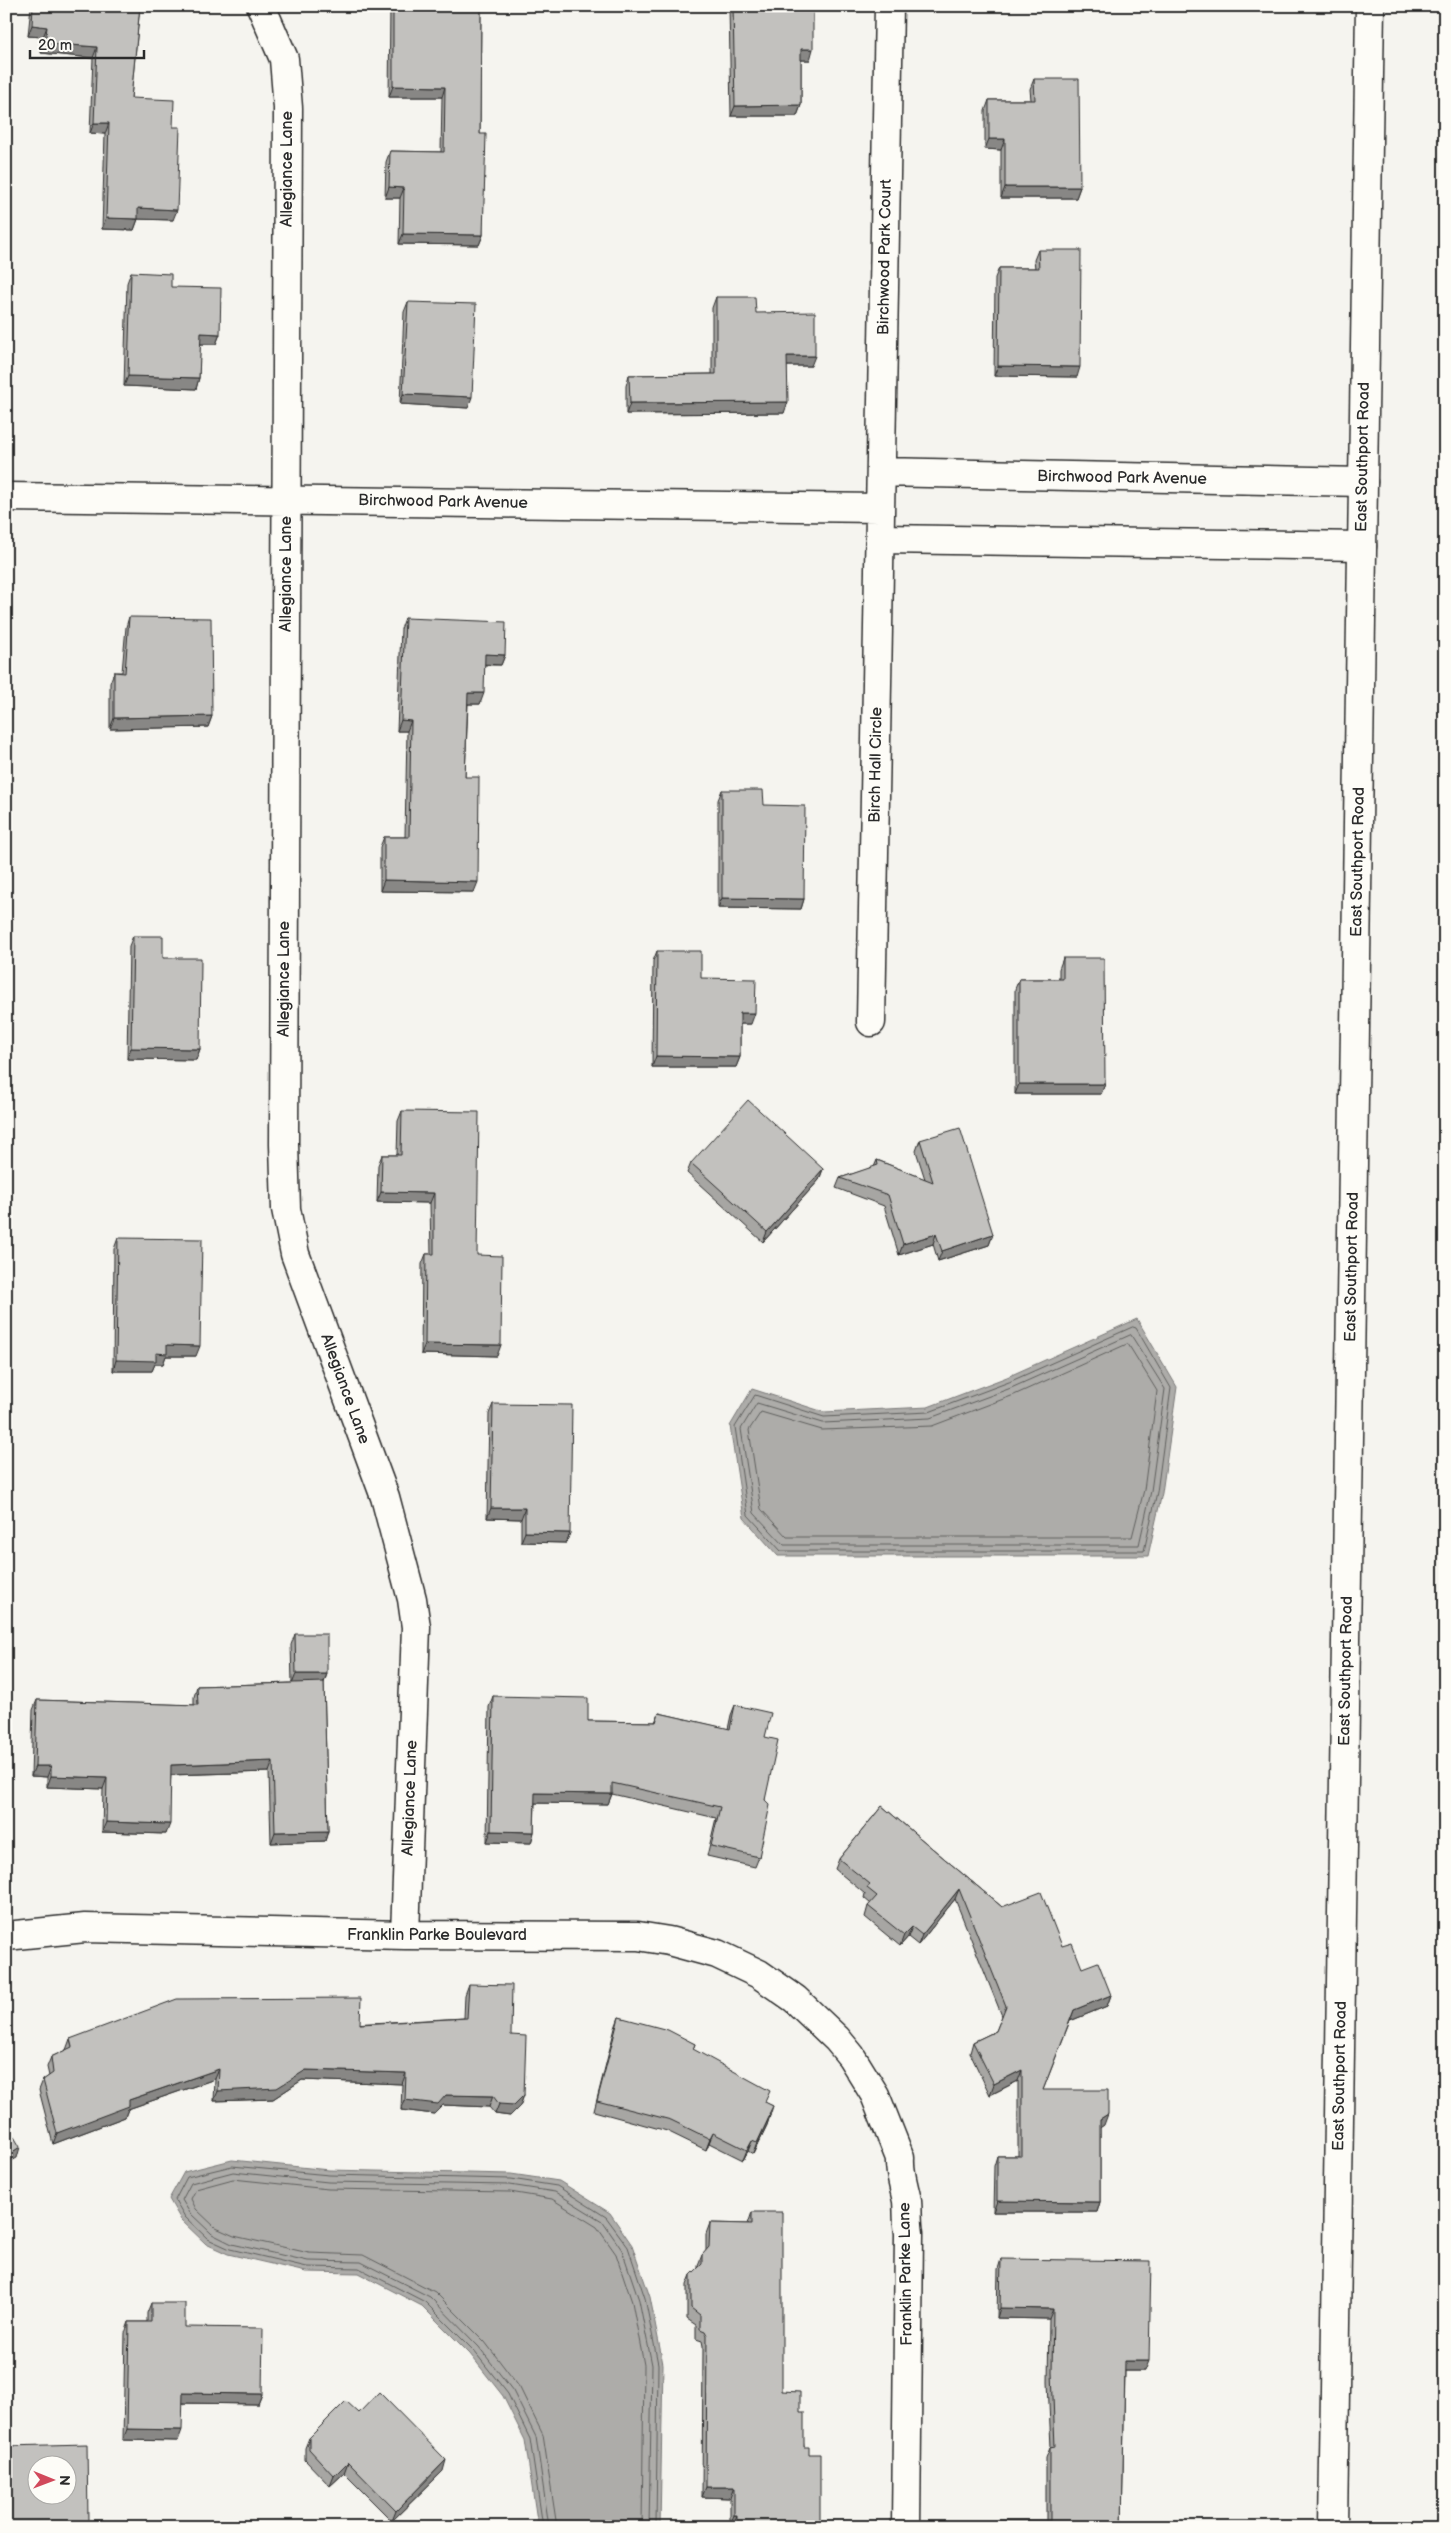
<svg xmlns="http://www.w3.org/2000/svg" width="1451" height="2533" font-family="'Balsamiq Sans',sans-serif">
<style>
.water{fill:#adaca9;stroke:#797877}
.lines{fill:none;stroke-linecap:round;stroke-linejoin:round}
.shore{stroke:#5f5f5d;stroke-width:1}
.street-casing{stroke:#2b2b2b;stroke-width:31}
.secondary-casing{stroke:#2b2b2b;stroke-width:31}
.street{stroke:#fdfcf7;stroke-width:28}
.secondary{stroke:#fdfcf7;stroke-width:28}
.wall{fill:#a7a6a3;stroke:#2b2b2b}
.shaded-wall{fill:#888785;stroke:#2b2b2b}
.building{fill:#c2c1be;stroke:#2b2b2b;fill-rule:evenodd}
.labels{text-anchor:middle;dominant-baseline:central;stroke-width:4;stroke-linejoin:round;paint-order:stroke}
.street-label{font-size:16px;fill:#2b2b2b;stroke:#fdfcf7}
</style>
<rect width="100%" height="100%" fill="#f5f4ef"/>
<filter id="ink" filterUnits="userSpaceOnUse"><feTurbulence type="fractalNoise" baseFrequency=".02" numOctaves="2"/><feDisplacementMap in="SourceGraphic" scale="10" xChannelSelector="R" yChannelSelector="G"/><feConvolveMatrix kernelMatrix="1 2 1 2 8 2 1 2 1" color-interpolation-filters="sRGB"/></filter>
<g filter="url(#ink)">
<path class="water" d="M 1137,1319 L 1177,1387 L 1162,1493 L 1148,1556 L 778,1556 L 744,1518 L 730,1426 L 752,1389 L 824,1412 L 928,1407 L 1007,1377 Z
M 232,2160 L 329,2170 L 511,2174 L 559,2181 L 610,2213 L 632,2245 L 650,2297 L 663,2364 L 660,2527 L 538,2527 L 525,2440 L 503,2396 L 470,2354 L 422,2306 L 358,2273 L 306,2272 L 228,2254 L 206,2244 L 181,2220 L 169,2199 L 184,2172 Z"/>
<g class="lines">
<path class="shore" d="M 1133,1327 L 1136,1328 L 1171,1388 L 1157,1492 L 1144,1551 L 781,1551 L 748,1515 L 735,1427 L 755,1395 L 824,1417 L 929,1412 L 1009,1382 Z
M 1131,1335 L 1165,1389 L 1151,1491 L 1139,1545 L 784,1545 L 754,1513 L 741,1429 L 757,1403 L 823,1423 L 930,1418 L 1011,1388 Z
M 1128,1344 L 1157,1391 L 1144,1490 L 1132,1537 L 787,1537 L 761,1509 L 749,1430 L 761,1412 L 822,1430 L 932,1426 L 1014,1395 Z
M 543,2527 L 530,2439 L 508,2394 L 474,2351 L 425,2302 L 359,2268 L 307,2267 L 230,2249 L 208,2239 L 185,2217 L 175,2200 L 187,2177 L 232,2166 L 329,2175 L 511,2179 L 557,2186 L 606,2217 L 628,2247 L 645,2298 L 658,2364 L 656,2527
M 549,2527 L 536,2437 L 513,2391 L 479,2347 L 430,2297 L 361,2262 L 308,2261 L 232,2244 L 212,2234 L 190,2213 L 182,2200 L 191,2183 L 233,2172 L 328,2182 L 510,2185 L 555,2192 L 602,2221 L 622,2250 L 639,2300 L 652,2365 L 649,2527
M 557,2527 L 543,2435 L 520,2388 L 485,2342 L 435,2292 L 363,2255 L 309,2253 L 234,2236 L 216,2228 L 196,2209 L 191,2199 L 196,2189 L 233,2179 L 328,2189 L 510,2192 L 552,2199 L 597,2227 L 616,2254 L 632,2302 L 644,2365 L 642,2527"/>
<defs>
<path id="street" d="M 261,6 L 284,59 L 288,108 L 284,1144 L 286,1209 L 295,1254 L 385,1497 L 412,1599 L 416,1627 L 405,1935
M 881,472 L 1363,482
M 6,497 L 880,508
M 880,539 L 1362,546
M 871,1022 L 889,6
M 6,1936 L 85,1928 L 405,1935 L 638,1936 L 669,1941 L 717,1954 L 759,1974 L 795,1999 L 837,2039 L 851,2056 L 875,2095 L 900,2158 C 899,2173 904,2186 907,2201 C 908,2212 907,2222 909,2233 L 906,2527"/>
<path id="secondary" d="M 1333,2527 L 1370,6"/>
</defs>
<use href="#street" class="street-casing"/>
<use href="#secondary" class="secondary-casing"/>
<use href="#street" class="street"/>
<use href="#secondary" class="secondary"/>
</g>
<path class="wall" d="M 31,6 L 140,6 L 131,98 L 173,220 L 138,219 L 134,230 L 102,229 L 105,134 L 90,133 L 93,58 L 41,53 L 43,37 L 28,36 Z
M 390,6 L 481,6 L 480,134 L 483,235 L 479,245 L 399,244 L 400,198 L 385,198 L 386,162 L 390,151 L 441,152 L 442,97 L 389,97 Z
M 729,6 L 813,6 L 810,60 L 801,60 L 801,105 L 797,116 L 731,116 Z
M 1034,79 L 1080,187 L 1076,198 L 1001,198 L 1001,150 L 985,149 L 985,111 L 989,100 L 1031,100 L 1030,89 Z
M 1038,250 L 1077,377 L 994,376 L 995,278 L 999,268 L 1035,268 L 1034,260 Z
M 131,272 L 171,287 L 220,334 L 216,344 L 200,344 L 199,378 L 196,389 L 124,386 L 127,283 Z
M 716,297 L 756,313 L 811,366 L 787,366 L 784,413 L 626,414 L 626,386 L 629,375 L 712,374 L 712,308 Z
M 408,302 L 468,408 L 400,404 L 404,312 Z
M 129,617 L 212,716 L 208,727 L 110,729 L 110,683 L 114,672 L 122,672 L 126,627 Z
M 405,618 L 505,655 L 501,665 L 484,665 L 480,704 L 468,704 L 465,777 L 474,892 L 380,891 L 380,847 L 384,837 L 405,837 L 407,731 L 397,731 L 401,629 Z
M 722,790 L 764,805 L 804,899 L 801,909 L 718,908 L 718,800 Z
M 133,936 L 163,958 L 200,1049 L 196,1060 L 127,1059 L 129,946 Z
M 657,951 L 701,978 L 751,1024 L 740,1024 L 740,1057 L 736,1067 L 652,1067 L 653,961 Z
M 1063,958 L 1105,1084 L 1101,1094 L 1015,1094 L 1015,989 L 1019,979 L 1059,979 L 1059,969 Z
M 402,1111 L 477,1255 L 497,1356 L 421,1354 L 422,1264 L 426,1254 L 431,1254 L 430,1203 L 377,1202 L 378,1165 L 382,1155 L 397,1155 L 398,1121 Z
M 920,1140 L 993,1234 L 989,1245 L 938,1261 L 933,1244 L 899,1255 L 884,1206 L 836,1188 L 840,1178 L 874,1167 L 877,1160 L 925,1179 L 916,1151 Z
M 691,1163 L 823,1169 L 819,1180 L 763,1242 L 687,1173 Z
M 118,1238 L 196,1356 L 166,1356 L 163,1364 L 155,1364 L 152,1371 L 113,1371 L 114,1249 Z
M 493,1404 L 570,1533 L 566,1543 L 521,1542 L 521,1519 L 487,1518 L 489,1414 Z
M 295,1634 L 327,1674 L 324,1683 L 328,1831 L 325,1841 L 271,1843 L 269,1772 L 171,1775 L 166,1834 L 102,1832 L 103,1789 L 47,1787 L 47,1777 L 31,1776 L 33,1710 L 37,1700 L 194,1705 L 194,1697 L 197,1686 L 292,1683 L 291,1645 Z
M 493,1696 L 588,1721 L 655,1722 L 659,1713 L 728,1729 L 731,1715 L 735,1705 L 765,1737 L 765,1800 L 759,1857 L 755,1867 L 707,1856 L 716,1818 L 612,1794 L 608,1804 L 535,1803 L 534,1832 L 531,1843 L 487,1842 L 489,1707 Z
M 882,1806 L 1002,1907 L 1062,1946 L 1082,1968 L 1111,1995 L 1107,2006 L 1070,2021 L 1043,2090 L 1104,2125 L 1100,2127 L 1100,2202 L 1097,2212 L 993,2212 L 994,2166 L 997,2156 L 1018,2156 L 1018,2081 L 990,2095 L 970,2053 L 973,2042 L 996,2031 L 1002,2016 L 955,1899 L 918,1945 L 908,1937 L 900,1946 L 865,1917 L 868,1906 L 871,1904 L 864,1898 L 865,1894 L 835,1869 L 839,1859 Z
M 469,1984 L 511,2035 L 524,2095 L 520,2106 L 510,2116 L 495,2114 L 489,2107 L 443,2105 L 434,2114 L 401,2110 L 402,2084 L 302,2080 L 273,2099 L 214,2101 L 215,2079 L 128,2109 L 125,2117 L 53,2144 L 39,2090 L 43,2080 L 49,2076 L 47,2067 L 51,2057 L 66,2050 L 70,2039 L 464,2018 L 465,1995 Z
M 619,2017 L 695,2044 L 693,2050 L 766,2103 L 773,2106 L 767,2125 L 753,2154 L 748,2151 L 743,2160 L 709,2143 L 706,2150 L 667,2131 L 594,2111 L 615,2028 Z
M 752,2212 L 782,2391 L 800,2412 L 804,2447 L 809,2454 L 820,2527 L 733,2527 L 733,2526 L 730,2525 L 730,2498 L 702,2497 L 703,2346 L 702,2341 L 696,2339 L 696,2325 L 687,2319 L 687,2285 L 691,2275 L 698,2268 L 698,2265 L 702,2255 L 706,2251 L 706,2234 L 710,2223 L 748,2224 Z
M 1001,2259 L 1145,2371 L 1125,2371 L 1122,2527 L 993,2527 L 995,2521 L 1046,2521 L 1046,2458 L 1050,2448 L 1051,2448 L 1048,2382 L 1049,2319 L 997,2318 L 998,2269 Z
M 151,2303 L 185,2327 L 262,2394 L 258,2404 L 182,2403 L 178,2441 L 123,2440 L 125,2333 L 129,2322 L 147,2322 L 147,2313 Z
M 359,2413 L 443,2471 L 392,2521 L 344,2473 L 330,2486 L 305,2460 L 305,2448 L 309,2438 Z"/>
<path class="shaded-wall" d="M 32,25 L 47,27 L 43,37 L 28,36 Z
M 45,43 L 97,47 L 93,58 L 41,53 Z
M 801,49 L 813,49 L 810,60 L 797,60 Z
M 393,86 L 445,87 L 442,97 L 389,97 Z
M 801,105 L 797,116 L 731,116 L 735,106 Z
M 94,123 L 109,123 L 105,134 L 90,133 Z
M 989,139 L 1005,139 L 1001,150 L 985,149 Z
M 389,187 L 404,188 L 400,198 L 385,198 Z
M 1005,187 L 1080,187 L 1076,198 L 1001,198 Z
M 138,208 L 177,210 L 173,220 L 134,219 Z
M 106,218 L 138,219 L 134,230 L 102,229 Z
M 403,234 L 483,235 L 479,245 L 399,244 Z
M 201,333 L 220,334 L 216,344 L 197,344 Z
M 787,356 L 815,356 L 811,366 L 783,366 Z
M 998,366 L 1080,367 L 1077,377 L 994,376 Z
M 128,376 L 199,378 L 196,389 L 124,386 Z
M 403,394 L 472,397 L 468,408 L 400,404 Z
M 788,402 L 784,413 L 626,414 L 630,403 Z
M 485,654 L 505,655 L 501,665 L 481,664 Z
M 468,693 L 484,693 L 480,704 L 465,704 Z
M 212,716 L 208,727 L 110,729 L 114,718 Z
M 401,720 L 411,721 L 407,731 L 397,731 Z
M 384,880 L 478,882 L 474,892 L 380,891 Z
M 722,898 L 804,899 L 801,909 L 718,908 Z
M 740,1013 L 755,1013 L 751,1024 L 737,1024 Z
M 131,1048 L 200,1049 L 196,1060 L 127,1059 Z
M 656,1056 L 740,1057 L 736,1067 L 652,1067 Z
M 1019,1084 L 1105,1084 L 1101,1094 L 1015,1094 Z
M 823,1169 L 819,1180 L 763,1242 L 767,1232 Z
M 381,1192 L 434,1193 L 430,1203 L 377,1202 Z
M 936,1234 L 933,1244 L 899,1255 L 903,1244 Z
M 993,1234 L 989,1245 L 938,1261 L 942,1251 Z
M 425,1344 L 501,1345 L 497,1356 L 421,1354 Z
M 167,1345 L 200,1346 L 196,1356 L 166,1356 L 163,1364 L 155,1364 L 152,1371 L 113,1371 L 116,1360 L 156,1353 Z
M 491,1508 L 525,1508 L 521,1519 L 487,1518 Z
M 525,1532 L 570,1533 L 566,1543 L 521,1542 Z
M 296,1674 L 327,1674 L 323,1684 L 292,1684 Z
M 273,1761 L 269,1772 L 167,1775 L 171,1765 Z
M 35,1766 L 51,1766 L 47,1777 L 31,1776 Z
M 51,1776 L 107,1778 L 103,1789 L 47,1787 Z
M 535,1793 L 612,1794 L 608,1804 L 531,1803 Z
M 106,1822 L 170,1824 L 166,1834 L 102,1832 Z
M 328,1831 L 325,1841 L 271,1843 L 275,1832 Z
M 491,1831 L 534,1832 L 531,1843 L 487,1842 Z
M 959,1889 L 955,1899 L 918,1945 L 922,1935 Z
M 912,1927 L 908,1937 L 900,1946 L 904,1935 Z
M 1111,1995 L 1107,2006 L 1070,2021 L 1074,2010 Z
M 219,2069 L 215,2079 L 128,2109 L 125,2117 L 53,2144 L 57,2133 L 129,2100 Z
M 306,2070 L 406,2073 L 402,2084 L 302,2080 L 273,2099 L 214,2101 L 218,2091 Z
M 1022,2070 L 1018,2081 L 990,2095 L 994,2084 Z
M 446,2095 L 493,2096 L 489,2107 L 443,2105 L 434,2114 L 401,2110 L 405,2100 Z
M 524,2095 L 520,2106 L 510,2116 L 495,2114 L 499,2104 Z
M 1108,2114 L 1104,2125 L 1097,2130 L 1100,2119 Z
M 770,2115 L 767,2125 L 753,2154 L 757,2143 Z
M 713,2133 L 709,2143 L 706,2150 L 710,2139 Z
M 752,2141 L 748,2151 L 743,2160 L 747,2150 Z
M 20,2147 L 17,2158 L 6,2164 L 6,2156 Z
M 997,2201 L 1100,2202 L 1097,2212 L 993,2212 Z
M 1000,2308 L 1053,2309 L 1049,2319 L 997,2318 Z
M 1125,2361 L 1149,2361 L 1145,2371 L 1122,2371 Z
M 183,2393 L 262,2394 L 258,2404 L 179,2403 Z
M 127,2429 L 182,2430 L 178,2441 L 123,2440 Z
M 446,2460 L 443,2471 L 392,2521 L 396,2511 Z
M 348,2462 L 344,2473 L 330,2486 L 334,2476 Z
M 706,2487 L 734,2487 L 730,2498 L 702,2497 Z
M 734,2515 L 737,2515 L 733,2526 L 730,2525 Z"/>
<path class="building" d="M 33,6 L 140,6 L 131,98 L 174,100 L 173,127 L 180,127 L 177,210 L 138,208 L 138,219 L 106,218 L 109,123 L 94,123 L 97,47 L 45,43 L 47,27 L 32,25 Z
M 393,6 L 481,6 L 480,134 L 486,134 L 483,235 L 403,234 L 404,188 L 389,187 L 390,151 L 444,152 L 445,87 L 393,86 Z
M 733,6 L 813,6 L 813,49 L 801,49 L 801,105 L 735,106 Z
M 1034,79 L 1079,79 L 1080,187 L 1005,187 L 1005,139 L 989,139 L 989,100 L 1035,100 Z
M 1038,250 L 1081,250 L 1080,367 L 998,366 L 999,268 L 1039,268 Z
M 131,272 L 171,274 L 171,287 L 221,288 L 220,334 L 201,333 L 199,378 L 128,376 Z
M 716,297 L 755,297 L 756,313 L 815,312 L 815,356 L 787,356 L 788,402 L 630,403 L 629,375 L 716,374 Z
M 408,302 L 476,304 L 472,397 L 403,394 Z
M 129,617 L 211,618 L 212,716 L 114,718 L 114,672 L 125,673 Z
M 405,618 L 506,622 L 505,655 L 485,654 L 484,693 L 468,693 L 465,777 L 479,777 L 478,882 L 384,880 L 384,837 L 409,837 L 411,721 L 401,720 Z
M 722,790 L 763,790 L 764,805 L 805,806 L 804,899 L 722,898 Z
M 133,936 L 163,936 L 163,958 L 201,958 L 200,1049 L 131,1048 Z
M 657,951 L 701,951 L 701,978 L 756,979 L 755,1013 L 740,1013 L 740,1057 L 656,1056 Z
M 1063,958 L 1104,958 L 1105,1084 L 1019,1084 L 1019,979 L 1063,979 Z
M 748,1100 L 823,1169 L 767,1232 L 691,1163 Z
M 402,1111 L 479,1112 L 477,1255 L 502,1256 L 501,1345 L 425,1344 L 426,1254 L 434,1254 L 434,1193 L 381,1192 L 382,1155 L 401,1155 Z
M 960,1128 L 993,1234 L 942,1251 L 936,1234 L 903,1244 L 888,1195 L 840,1178 L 878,1165 L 877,1160 L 933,1182 L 920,1140 Z
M 118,1238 L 202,1239 L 200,1346 L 167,1345 L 167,1354 L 156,1353 L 156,1361 L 116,1360 Z
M 493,1404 L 572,1405 L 570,1533 L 525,1532 L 525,1508 L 491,1508 Z
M 295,1634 L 327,1634 L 327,1674 L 296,1674 Z
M 324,1682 L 328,1831 L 275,1832 L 273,1761 L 171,1765 L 170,1824 L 106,1822 L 107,1778 L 51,1776 L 51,1766 L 35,1766 L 37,1700 L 198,1705 L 197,1686 Z
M 493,1696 L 588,1698 L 588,1721 L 656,1722 L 659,1713 L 730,1729 L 735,1705 L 771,1713 L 765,1737 L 778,1740 L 765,1800 L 770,1805 L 759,1857 L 711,1846 L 720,1807 L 612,1783 L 612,1794 L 535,1793 L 534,1832 L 491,1831 Z
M 882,1806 L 1002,1907 L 1041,1892 L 1062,1946 L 1072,1943 L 1082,1968 L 1098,1962 L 1111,1995 L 1074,2010 L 1043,2090 L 1108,2090 L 1108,2114 L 1100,2119 L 1100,2202 L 997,2201 L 997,2156 L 1022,2156 L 1022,2070 L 994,2084 L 973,2042 L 996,2031 L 1006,2006 L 959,1889 L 922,1935 L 912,1927 L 904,1935 L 868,1906 L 877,1896 L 867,1888 L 870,1884 L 839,1859 Z
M 469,1984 L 512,1985 L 511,2035 L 526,2036 L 524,2095 L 514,2105 L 499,2104 L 493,2096 L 446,2095 L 438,2104 L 405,2100 L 406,2073 L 306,2070 L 277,2088 L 218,2091 L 219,2069 L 129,2100 L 129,2106 L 57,2133 L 43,2080 L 53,2073 L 51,2057 L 72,2047 L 70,2039 L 177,1999 L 361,1998 L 360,2024 L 467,2018 Z
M 619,2017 L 668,2030 L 695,2044 L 693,2049 L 770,2091 L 765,2102 L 773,2106 L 769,2114 L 770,2115 L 757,2143 L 752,2141 L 747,2150 L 713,2133 L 710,2139 L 671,2120 L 597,2101 Z
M 6,2123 L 20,2147 L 6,2156 Z
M 752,2212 L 782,2212 L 782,2391 L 800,2392 L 800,2412 L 804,2412 L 804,2447 L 809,2447 L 809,2454 L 820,2454 L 820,2527 L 737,2527 L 737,2515 L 734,2515 L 734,2487 L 706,2487 L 707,2335 L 705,2331 L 700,2329 L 700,2315 L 691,2308 L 691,2275 L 702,2264 L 702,2255 L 709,2247 L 710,2223 L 752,2224 Z
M 1001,2259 L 1151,2261 L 1149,2361 L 1125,2361 L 1122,2527 L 995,2527 L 995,2521 L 1050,2521 L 1050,2448 L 1055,2447 L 1052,2372 L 1053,2309 L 1000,2308 Z
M 151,2303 L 185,2303 L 185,2327 L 263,2328 L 262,2394 L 183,2393 L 182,2430 L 127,2429 L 129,2322 L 151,2322 Z
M 379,2392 L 446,2460 L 396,2511 L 348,2462 L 334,2476 L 309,2449 L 309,2438 L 346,2401 L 359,2413 Z
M 87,2444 L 88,2522 L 100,2522 L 100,2527 L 6,2527 L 6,2446 ZM 38,2466 L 68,2466 L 68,2496 L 38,2496 Z"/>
</g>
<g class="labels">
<g class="street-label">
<text transform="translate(287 169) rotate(-90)">Allegiance Lane</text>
<text transform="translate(885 257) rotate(-89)">Birchwood Park Court</text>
<text transform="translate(1363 457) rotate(-89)">East Southport Road</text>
<text transform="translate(1122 478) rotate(1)">Birchwood Park Avenue</text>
<text transform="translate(443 502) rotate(1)">Birchwood Park Avenue</text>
<text transform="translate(286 574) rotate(-90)">Allegiance Lane</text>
<text transform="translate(876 765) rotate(-89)">Birch Hall Circle</text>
<text transform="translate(1358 862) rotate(-89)">East Southport Road</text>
<text transform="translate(284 979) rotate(-90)">Allegiance Lane</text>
<text transform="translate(1352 1267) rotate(-89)">East Southport Road</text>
<text transform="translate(345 1389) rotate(70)">Allegiance Lane</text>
<text transform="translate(1346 1671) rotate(-89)">East Southport Road</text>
<text transform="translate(410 1798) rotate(-88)">Allegiance Lane</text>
<text x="437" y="1935">Franklin Parke Boulevard</text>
<text transform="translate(1340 2076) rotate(-89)">East Southport Road</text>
<text transform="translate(906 2274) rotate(-91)">Franklin Parke Lane</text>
</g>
</g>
<rect width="1451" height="2533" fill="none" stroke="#fdfcf7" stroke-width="25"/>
<rect x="12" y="12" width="1426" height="2508" fill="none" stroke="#2b2b2b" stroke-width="2" filter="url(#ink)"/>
<g transform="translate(52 2480) rotate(91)"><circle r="24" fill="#fdfcf7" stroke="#a9a8a5"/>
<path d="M0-4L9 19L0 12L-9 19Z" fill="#d1495b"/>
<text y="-8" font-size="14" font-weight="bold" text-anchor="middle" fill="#2b2b2b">N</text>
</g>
<path d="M30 50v8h114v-8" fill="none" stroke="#2b2b2b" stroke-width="2.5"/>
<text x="38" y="50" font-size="15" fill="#2b2b2b" stroke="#fdfcf7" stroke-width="4" paint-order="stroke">20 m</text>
</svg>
